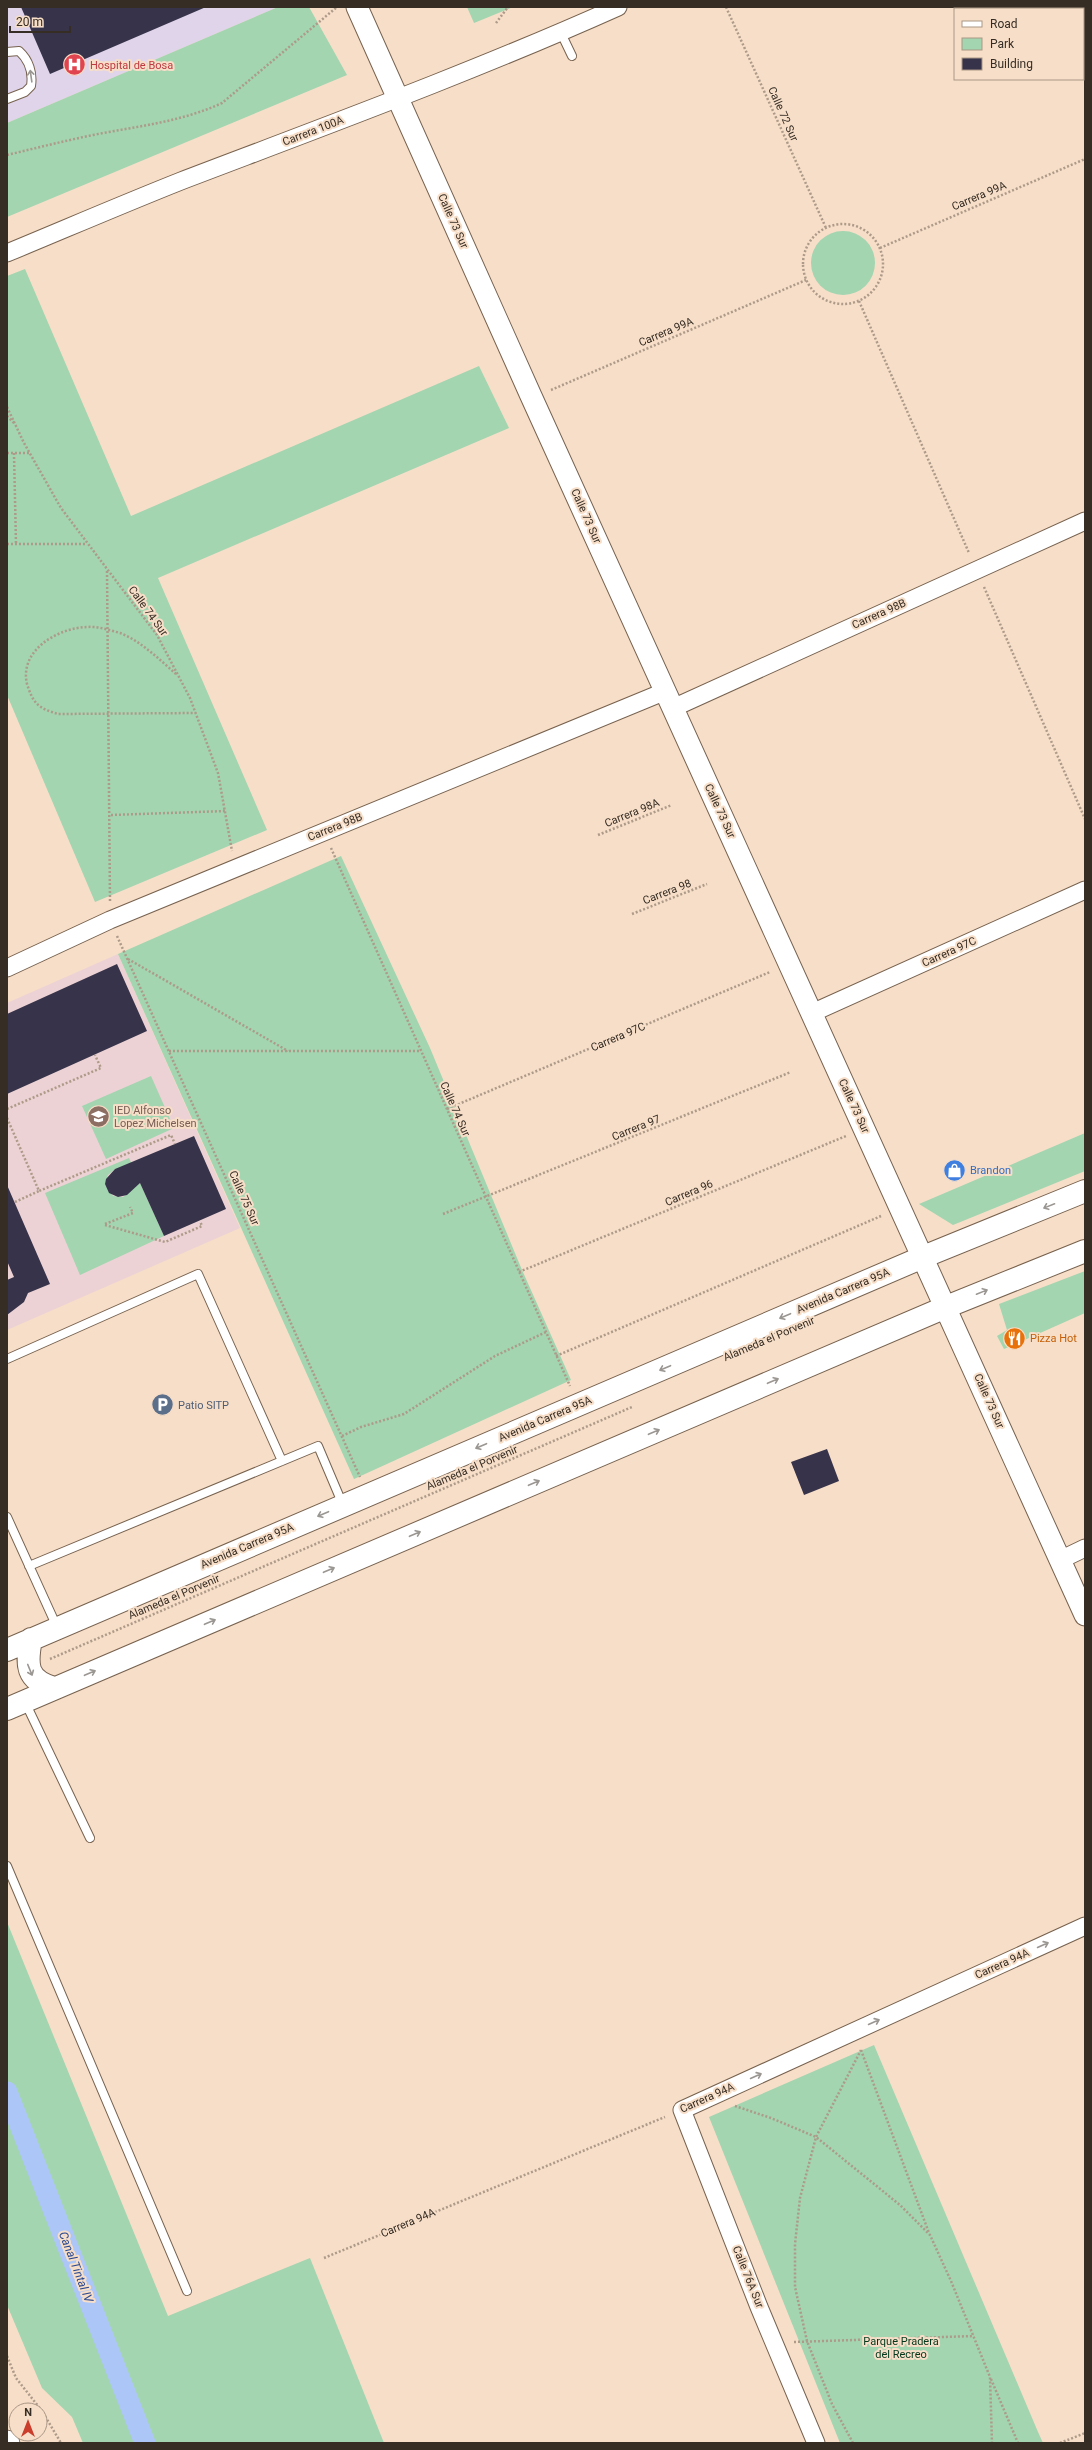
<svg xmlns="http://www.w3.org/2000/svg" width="1092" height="2450" font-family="Roboto,sans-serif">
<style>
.education{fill:#ecd2d4}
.medical{fill:#dfd4e9}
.green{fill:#a2d5b0;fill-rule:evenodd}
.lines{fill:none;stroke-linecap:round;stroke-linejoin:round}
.canal{stroke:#adc6f8;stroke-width:21}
.building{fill:#37334a}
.service-casing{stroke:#77624f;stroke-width:10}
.minor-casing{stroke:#77624f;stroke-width:19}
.tertiary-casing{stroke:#77624f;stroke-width:23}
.secondary-casing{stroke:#77624f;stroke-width:24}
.path{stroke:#ad9a89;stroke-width:2.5;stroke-dasharray:2 2;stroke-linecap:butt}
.service{stroke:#fff;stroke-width:8}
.minor{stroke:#fff;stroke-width:17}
.tertiary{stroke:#fff;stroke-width:21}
.secondary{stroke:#fff;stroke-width:22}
.oneway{stroke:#9a9692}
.labels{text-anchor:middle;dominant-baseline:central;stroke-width:4;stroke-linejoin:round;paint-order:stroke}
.health-label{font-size:11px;fill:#be3a42;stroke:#f7dec8;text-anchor:start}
.street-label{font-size:11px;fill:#362d24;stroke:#f7dec8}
.education-label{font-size:11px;fill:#785e54;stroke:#f7dec8;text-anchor:start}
.shop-label{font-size:11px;fill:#366cbe;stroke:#f7dec8;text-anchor:start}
.food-label{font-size:11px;fill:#c56008;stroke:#f7dec8;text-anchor:start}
.service-label{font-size:11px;fill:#4e5e75;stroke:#f7dec8;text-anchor:start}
.park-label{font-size:11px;fill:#02381b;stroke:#f7dec8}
.water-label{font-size:12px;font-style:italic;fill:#294890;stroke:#f7dec8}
</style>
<rect width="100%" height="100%" fill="#f7dec8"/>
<path class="education" d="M 118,954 L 240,1228 L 7,1330 L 7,1003 Z"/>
<path class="medical" d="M 7,7 L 278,7 L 7,123 Z"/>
<path class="green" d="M 278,7 L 309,7 L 347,75 L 7,217 L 7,123 Z
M 467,7 L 513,7 L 474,23 Z
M811 263a32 32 0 1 1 64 0a32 32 0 1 1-64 0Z
M 25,269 L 131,516 L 479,366 L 509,428 L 158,578 L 267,830 L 95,902 L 7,695 L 7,276 Z
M 341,856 L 430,1048 L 522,1270 L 571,1380 L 354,1479 L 118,954 Z
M 151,1076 L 174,1128 L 106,1159 L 82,1106 Z
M 1085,1133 L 1085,1171 L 953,1225 L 919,1204 Z
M 129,1158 L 164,1236 L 80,1275 L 45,1193 ZM 115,1169 L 133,1188 L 123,1197 L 113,1196 L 105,1184 L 108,1175 Z
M 1085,1271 L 1085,1313 L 1004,1349 L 997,1336 L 1007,1330 L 999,1304 Z
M 7,1922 L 168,2316 L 310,2258 L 384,2443 L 83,2443 L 72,2417 L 42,2388 L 7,2305 Z
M 874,2045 L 1038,2432 L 1043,2443 L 840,2443 L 709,2117 Z"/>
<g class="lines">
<path class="canal" d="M 7,2092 L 145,2443"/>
</g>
<path class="building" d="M 21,7 L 206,7 L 50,74 Z
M 117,964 L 147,1031 L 7,1094 L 7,1014 Z
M 194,1136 L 226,1209 L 164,1236 L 140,1183 L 127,1195 L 118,1197 L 109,1193 L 105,1184 L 106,1179 L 115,1169 Z
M 7,1185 L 50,1284 L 28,1293 L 24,1302 L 7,1315 L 7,1280 L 14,1277 L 7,1261 Z
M 827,1449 L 839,1481 L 804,1495 L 791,1462 Z"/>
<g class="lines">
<defs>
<path id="service" d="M 561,33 L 572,56
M 7,52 L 19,51 C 29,60 33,73 31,86 L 25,92 L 7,99
M 7,1359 L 198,1274 L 282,1461
M 7,1517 L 57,1627
M 29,1566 L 318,1446 L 343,1505
M 25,1702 L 90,1838
M 7,1866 L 187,2291"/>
<path id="minor" d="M 7,253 C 65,229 123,204 181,181 C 328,125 475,71 618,7
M 673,708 L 1085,521
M 7,968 L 110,920 L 666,691
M 812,1013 L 1085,890
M 1060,1560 L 1085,1548
M 7,2439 L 11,2443
M 816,2443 L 759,2307 L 682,2110 L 1085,1926"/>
<path id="tertiary" d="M 357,7 L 531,396 L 1085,1615"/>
<path id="secondary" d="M 31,1639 C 26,1665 26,1680 54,1688
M 7,1650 L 923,1257 L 1085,1191
M 7,1709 L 946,1307 L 1085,1251"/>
</defs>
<use href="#service" class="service-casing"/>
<use href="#minor" class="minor-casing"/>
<use href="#tertiary" class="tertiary-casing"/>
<use href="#secondary" class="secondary-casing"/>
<path class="path" d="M 726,7 L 826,228
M 496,23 L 508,7
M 7,155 C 36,148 64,141 93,135 C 138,126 181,122 222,103 L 337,7
M803 264a40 40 0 1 1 80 0a40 40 0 1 1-80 0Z
M 880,248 L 1085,159
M 859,301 L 969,553
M 551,390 L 806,280
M 7,407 L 24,443 L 61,508 L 157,635 L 190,698 L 218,773 L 232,851
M 7,416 L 14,423
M 7,453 L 30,453
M 14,453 L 16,544
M 7,544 L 87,544
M 107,571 L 110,901
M 984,587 L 1085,819
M 176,674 C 160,660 141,641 120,633 C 109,630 98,626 87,627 C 58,628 19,650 27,684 C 30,693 33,702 41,707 C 45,710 52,712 58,714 L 196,713
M 111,815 L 226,811
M 598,835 L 672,805
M 331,848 L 570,1386
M 632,914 L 707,884
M 117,936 L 360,1477
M 128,959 L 288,1051
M 169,1051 L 421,1051
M 7,1109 L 101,1068 L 95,1055
M 447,1109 L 770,972
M 7,1118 L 39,1191 L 171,1135 L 175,1144
M 15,1202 L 39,1191
M 443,1214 L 791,1072
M 105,1224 L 133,1213 L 130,1207
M 105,1225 L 165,1242 L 202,1226 L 200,1221
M 519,1272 L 846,1136
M 556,1356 L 881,1216
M 342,1436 L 361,1427 L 404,1414 L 495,1356 L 546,1332
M 50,1659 L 632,1407
M 861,2050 L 929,2233
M 735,2106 L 771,2118 L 816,2137 L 900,2205 L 930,2235 L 951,2281 L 990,2377 L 992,2443
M 324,2258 L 665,2117
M 794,2342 L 974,2336
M 7,2356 L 16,2378 L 42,2411 L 61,2443
M 991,2379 L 1018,2443
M 853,2443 L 832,2404 L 807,2341 L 795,2287 L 795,2244 L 800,2198 L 816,2137 L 861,2050
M 1060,2443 L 1085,2433"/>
<use href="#service" class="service"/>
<use href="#minor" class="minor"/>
<use href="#tertiary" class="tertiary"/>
<use href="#secondary" class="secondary"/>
</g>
<defs><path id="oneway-shaft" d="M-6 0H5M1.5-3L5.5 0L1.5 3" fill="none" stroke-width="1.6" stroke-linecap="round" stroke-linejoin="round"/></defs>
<g class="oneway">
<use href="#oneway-shaft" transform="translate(31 76) rotate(-98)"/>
<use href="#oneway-shaft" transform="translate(1049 1206) rotate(158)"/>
<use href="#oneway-shaft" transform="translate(982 1292) rotate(-22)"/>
<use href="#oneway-shaft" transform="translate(785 1316) rotate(157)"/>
<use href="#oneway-shaft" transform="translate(665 1368) rotate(157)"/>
<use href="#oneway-shaft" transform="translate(773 1381) rotate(-23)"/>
<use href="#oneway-shaft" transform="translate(654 1432) rotate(-23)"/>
<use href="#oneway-shaft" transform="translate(481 1446) rotate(157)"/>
<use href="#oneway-shaft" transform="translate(534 1483) rotate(-23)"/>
<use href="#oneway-shaft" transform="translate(323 1514) rotate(157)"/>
<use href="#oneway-shaft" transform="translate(415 1534) rotate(-23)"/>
<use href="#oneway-shaft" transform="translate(329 1570) rotate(-23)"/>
<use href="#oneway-shaft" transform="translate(210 1622) rotate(-23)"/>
<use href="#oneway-shaft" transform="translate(30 1670) rotate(68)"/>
<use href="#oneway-shaft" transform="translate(90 1673) rotate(-23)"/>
<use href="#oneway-shaft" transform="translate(1043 1945) rotate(-24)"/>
<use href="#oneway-shaft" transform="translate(874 2022) rotate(-24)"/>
<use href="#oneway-shaft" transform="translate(756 2076) rotate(-24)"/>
</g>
<defs>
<symbol id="hospital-disc" viewBox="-11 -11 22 22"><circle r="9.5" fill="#e0444e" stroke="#f7dec8"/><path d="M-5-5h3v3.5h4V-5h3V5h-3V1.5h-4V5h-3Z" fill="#fff"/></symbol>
<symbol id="school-disc" viewBox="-11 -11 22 22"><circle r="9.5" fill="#8d6e63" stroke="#f7dec8"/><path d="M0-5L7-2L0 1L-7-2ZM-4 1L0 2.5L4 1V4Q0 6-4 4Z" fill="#fff"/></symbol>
<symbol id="shop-disc" viewBox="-11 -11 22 22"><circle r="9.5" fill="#3f7fe0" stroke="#f7dec8"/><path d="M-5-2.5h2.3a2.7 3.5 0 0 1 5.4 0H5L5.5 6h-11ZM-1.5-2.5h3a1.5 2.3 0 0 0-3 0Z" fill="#fff"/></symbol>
<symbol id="restaurant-disc" viewBox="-11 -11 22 22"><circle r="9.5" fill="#e8710a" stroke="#f7dec8"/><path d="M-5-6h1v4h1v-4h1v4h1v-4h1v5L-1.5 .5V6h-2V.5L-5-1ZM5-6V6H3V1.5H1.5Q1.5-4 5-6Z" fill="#fff"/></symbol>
<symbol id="parking-disc" viewBox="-11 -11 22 22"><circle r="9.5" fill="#5c6f8a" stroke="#f7dec8"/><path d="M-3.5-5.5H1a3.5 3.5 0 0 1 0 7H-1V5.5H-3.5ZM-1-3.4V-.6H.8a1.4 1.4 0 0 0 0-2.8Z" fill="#fff"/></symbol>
</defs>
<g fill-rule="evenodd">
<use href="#hospital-disc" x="62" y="52" width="25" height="25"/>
<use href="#school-disc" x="86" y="1104" width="25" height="25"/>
<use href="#shop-disc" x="942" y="1158" width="25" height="25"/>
<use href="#restaurant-disc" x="1002" y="1326" width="25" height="25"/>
<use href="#parking-disc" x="150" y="1392" width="25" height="25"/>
</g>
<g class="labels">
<g class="health-label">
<text x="90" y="65">Hospital de Bosa</text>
</g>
<g class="street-label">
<text transform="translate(783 114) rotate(66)">Calle 72 Sur</text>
<text transform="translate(313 131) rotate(-21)">Carrera 100A</text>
<text transform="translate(979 196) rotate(-23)">Carrera 99A</text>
<text transform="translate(453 221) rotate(66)">Calle 73 Sur</text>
<text transform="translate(666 332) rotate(-23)">Carrera 99A</text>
<text transform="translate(586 516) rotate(66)">Calle 73 Sur</text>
<text transform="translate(148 611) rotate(54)">Calle 74 Sur</text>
<text transform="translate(879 614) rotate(-24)">Carrera 98B</text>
<text transform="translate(720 811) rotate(65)">Calle 73 Sur</text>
<text transform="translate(632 813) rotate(-22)">Carrera 98A</text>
<text transform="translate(335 827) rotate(-22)">Carrera 98B</text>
<text transform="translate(667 892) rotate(-21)">Carrera 98</text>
<text transform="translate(949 952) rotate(-24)">Carrera 97C</text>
<text transform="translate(618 1037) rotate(-23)">Carrera 97C</text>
<text transform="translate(854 1106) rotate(65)">Calle 73 Sur</text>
<text transform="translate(455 1109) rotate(66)">Calle 74 Sur</text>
<text transform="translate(636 1128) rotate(-22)">Carrera 97</text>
<text transform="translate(689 1193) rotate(-23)">Carrera 96</text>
<text transform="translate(244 1198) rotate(66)">Calle 75 Sur</text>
<text transform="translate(843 1291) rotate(-23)">Avenida Carrera 95A</text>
<text transform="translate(769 1339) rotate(-23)">Alameda el Porvenir</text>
<text transform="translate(989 1401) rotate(66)">Calle 73 Sur</text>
<text transform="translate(545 1419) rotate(-23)">Avenida Carrera 95A</text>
<text transform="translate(472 1468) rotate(-23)">Alameda el Porvenir</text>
<text transform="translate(247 1546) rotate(-23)">Avenida Carrera 95A</text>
<text transform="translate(174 1597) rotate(-23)">Alameda el Porvenir</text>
<text transform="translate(1002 1964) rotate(-24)">Carrera 94A</text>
<text transform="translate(707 2098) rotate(-24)">Carrera 94A</text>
<text transform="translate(408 2223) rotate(-23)">Carrera 94A</text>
<text transform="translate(748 2277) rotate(68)">Calle 76A Sur</text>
</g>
<g class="education-label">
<text x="114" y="1110">IED Alfonso<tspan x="114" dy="13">Lopez Michelsen</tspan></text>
</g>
<g class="shop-label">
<text x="970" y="1170">Brandon</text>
</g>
<g class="food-label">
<text x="1030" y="1338">Pizza Hot</text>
</g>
<g class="service-label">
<text x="178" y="1405">Patio SITP</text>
</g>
<g class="park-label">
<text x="901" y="2341">Parque Pradera<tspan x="901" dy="13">del Recreo</tspan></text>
</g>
<g class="water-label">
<text transform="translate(76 2267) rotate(69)">Canal Tintal IV</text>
</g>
</g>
<rect width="1092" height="2450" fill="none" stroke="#362d24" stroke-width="16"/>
<rect x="954" y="8" width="130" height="72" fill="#f7dec8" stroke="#aa9786"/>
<rect x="962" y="21" width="20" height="6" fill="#ffffff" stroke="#aa9786"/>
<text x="990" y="28" font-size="12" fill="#362d24">Road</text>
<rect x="962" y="38" width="20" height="12" fill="#a2d5b0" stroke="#aa9786"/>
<text x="990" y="48" font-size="12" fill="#362d24">Park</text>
<rect x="962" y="58" width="20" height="12" fill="#37334a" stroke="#aa9786"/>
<text x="990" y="68" font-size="12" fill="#362d24">Building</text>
<g transform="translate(28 2422)"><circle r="19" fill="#f7dec8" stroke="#aa9786"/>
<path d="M0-3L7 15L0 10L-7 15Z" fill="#ca3e2b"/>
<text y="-6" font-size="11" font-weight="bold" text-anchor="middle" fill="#362d24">N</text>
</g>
<path d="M10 26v6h60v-6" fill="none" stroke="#362d24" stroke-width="2"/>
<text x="16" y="26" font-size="12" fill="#362d24" stroke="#f7dec8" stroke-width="3" paint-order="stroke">20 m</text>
</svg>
